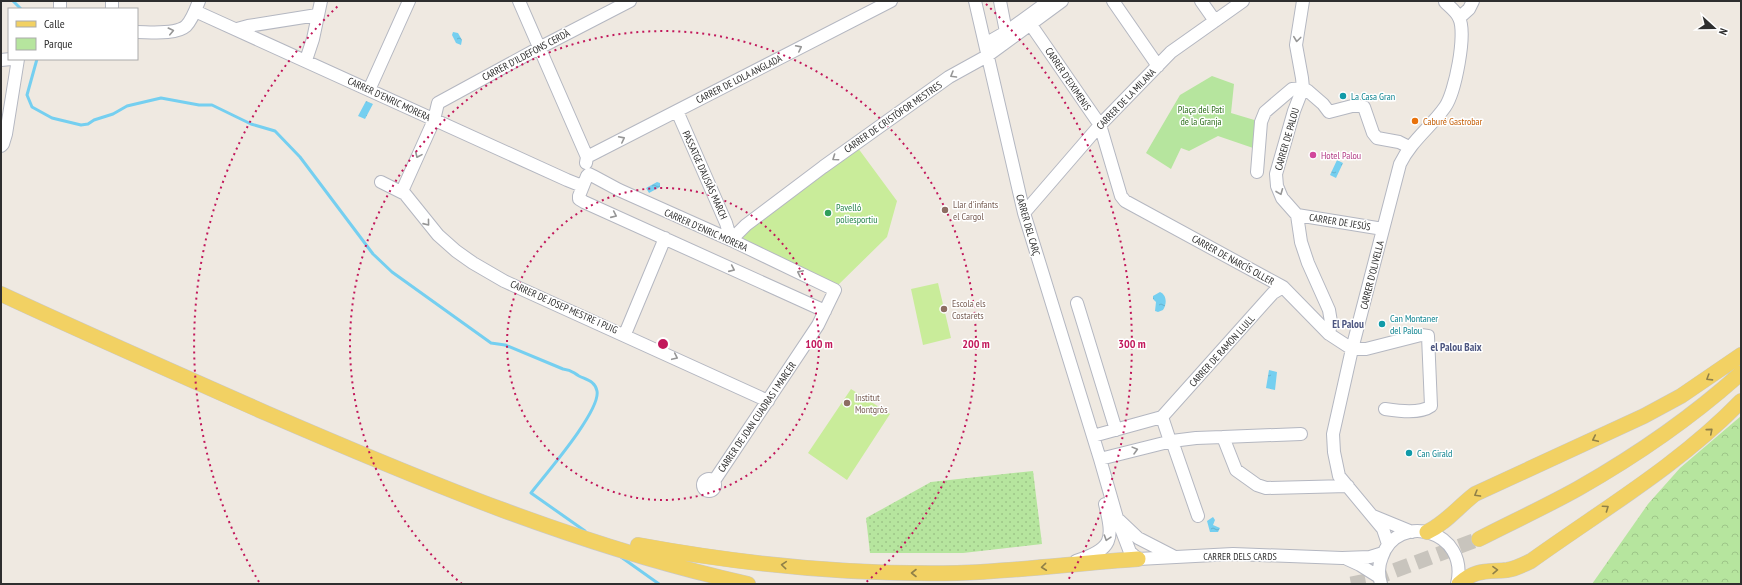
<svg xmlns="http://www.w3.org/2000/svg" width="1742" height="585" font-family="'PT Sans Narrow',sans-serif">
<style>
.forest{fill:url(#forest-crowns)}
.park{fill:#b6e59e}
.garden{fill:url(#garden-dots)}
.pitch{fill:#c9ec9a}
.water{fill:url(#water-ripples)}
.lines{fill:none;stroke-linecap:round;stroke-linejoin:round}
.stream{stroke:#75cff0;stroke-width:3}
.major-tunnel{stroke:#c8c4bd;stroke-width:15;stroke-dasharray:15 8;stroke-linecap:butt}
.minor-casing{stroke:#b4b7c1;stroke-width:14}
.major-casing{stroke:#c9c9c9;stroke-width:16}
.minor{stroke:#fff;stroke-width:12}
.major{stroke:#f2d163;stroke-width:15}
.oneway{stroke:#969696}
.oneway2{stroke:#908048}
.ring{fill:none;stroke:#c2185b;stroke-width:2;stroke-dasharray:2 4}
.culture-dot{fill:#0f9aa8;stroke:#fff;stroke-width:1.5}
.food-dot{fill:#e8710a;stroke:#fff;stroke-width:1.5}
.hotel-dot{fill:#d1479c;stroke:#fff;stroke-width:1.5}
.education-dot{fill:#8d6e63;stroke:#fff;stroke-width:1.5}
.leisure-dot{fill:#2e9e5b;stroke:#fff;stroke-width:1.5}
.labels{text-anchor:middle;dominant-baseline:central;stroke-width:3;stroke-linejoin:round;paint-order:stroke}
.street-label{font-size:10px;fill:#2e2e2e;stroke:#fff}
.culture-label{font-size:10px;fill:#0d838f;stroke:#fff;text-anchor:start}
.park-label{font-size:10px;fill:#2c6e1b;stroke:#fff}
.food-label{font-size:10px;fill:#c56008;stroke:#fff;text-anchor:start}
.hotel-label{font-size:10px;fill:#b23c85;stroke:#fff;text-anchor:start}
.education-label{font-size:10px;fill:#785e54;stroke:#fff;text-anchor:start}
.leisure-label{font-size:10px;fill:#27864d;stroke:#fff;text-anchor:start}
.neighbourhood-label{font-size:11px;font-weight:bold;fill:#4d5680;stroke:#fff}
.centre{fill:#c2185b;stroke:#fff;stroke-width:2}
.ring-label{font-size:12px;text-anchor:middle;font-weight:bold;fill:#c2185b;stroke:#fff;stroke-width:3;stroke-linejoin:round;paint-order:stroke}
</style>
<defs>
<pattern id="forest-crowns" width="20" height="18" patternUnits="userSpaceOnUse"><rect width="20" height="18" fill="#b6e59e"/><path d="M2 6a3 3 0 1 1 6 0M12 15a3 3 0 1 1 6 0" fill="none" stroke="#9dc588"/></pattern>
<pattern id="garden-dots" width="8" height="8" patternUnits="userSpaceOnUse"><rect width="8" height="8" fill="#b6e59e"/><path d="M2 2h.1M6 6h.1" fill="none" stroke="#9dc588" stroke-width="1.8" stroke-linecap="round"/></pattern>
<pattern id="water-ripples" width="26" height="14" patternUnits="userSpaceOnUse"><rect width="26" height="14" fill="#75cff0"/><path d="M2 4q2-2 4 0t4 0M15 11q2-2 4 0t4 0" fill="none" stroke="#66b2ce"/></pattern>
</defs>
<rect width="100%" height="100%" fill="#efe9e1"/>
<path class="forest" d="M 1741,416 L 1741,584 L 1592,584 L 1648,504 L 1680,468 Z"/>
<path class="park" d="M 1212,76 L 1234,84 L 1231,113 L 1261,122 L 1256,149 L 1218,136 L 1189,151 L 1181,148 L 1171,169 L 1146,153 L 1180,95 Z"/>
<path class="garden" d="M 1033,471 L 1042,544 L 963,553 L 870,553 L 866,518 L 931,482 Z"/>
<path class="pitch" d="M 855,144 L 897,201 L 887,237 L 833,290 L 731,240 Z
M 938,283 L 951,338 L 923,345 L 911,289 Z
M 851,389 L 890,414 L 847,480 L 808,453 Z"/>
<path class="water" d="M 453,32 L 458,33 L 462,40 L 461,45 L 456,43 L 452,35 Z
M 366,101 L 373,104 L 365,119 L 358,116 Z
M 1337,160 L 1343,163 L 1336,178 L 1330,175 Z
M 657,182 L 660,183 L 660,187 L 649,193 L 646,188 Z
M 1160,292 C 1167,295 1167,304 1163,310 L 1158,312 L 1155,311 L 1156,302 L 1153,299 L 1153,296 Z
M 1269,370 L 1277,372 L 1275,390 L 1266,388 Z
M 1213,517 L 1215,520 L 1213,525 L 1220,528 L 1218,532 L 1210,532 L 1207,521 Z"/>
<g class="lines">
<path class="stream" d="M 13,1 L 21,9
M 37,59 L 27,95 L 32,107 L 52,118 L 81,125 L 88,124 L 94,120 L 113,114 L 127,106 L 161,98 L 199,105 L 212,105 L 251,124 L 275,131 L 300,157 L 373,254 L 392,272 L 491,343 L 505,345 L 563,369 C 572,370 572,372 579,376 C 587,380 595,381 597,391 C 601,411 544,476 531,493 L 585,531
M 621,557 L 659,584"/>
<path class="major-tunnel" d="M 1351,584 L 1367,581 L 1479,539"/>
<defs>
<path id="minor" d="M 519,1 L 587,157 L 586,163
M 975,1 L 1024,213 L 1100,459 L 1117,518 L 1130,552 L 1138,559 L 1233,554 L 1342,558 L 1370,557 L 1383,553
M 1000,1 L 1006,32
M 1113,1 L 1158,66
M 1201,1 L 1215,21
M 1303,1 L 1296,45 L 1302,78 L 1303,88 L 1294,111 L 1276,174 L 1277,186 L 1282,198 L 1297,215 L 1301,242 L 1308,263 L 1329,310 L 1331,322 L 1329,334
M 60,9 L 60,1
M 112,9 L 112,1
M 195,11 L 567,180 L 582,186
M 1459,18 L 1469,9 L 1473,1
M 1031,25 L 1100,125 L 1121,196 L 1125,201 L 1283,287 L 1329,334 L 1352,349 L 1366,349 L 1421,335 L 1428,336 L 1431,406 C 1420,414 1399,411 1385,409
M 237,29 L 248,26 L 317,15
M 137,32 C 150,32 176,35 186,26 C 192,20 196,9 199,1
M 985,44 L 1006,32 L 1049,1
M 1,60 L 11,59
M 306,60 L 313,39 L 321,1
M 369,90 L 409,1
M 677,111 L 726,223 L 731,240
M 1,146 L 3,144 L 6,134 L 18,59
M 587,157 L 891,1
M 1257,172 L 1261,122 L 1265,112 L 1292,89 L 1303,88 L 1308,91 L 1323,104 L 1329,112 L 1356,105 L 1364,107 L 1373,133 L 1377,138 L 1399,142 L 1409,147
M 381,182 L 405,194 L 438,235 L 456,251 L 473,263 L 504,281 L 768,401
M 403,192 L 403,189 L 434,120 L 438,103 L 539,48 L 630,1
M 1024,213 L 1100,125 L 1171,52 L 1243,1
M 1297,215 L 1383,229
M 731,240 L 746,225 L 823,167 L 949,77 L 987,56 L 1062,1
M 1077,303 L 1116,430
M 625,334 L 665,238
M 1162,417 L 1273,293 L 1283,287
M 1162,417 L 1170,441
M 1093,436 L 1162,417
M 1223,437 L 1301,434
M 1172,441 L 1198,516
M 1100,459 L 1172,441 L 1196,438 L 1223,437 L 1236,470 L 1257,485 L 1266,488 L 1348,486
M703 485a6 6 0 1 1 12 0a6 6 0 1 1-12 0Z
M 714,481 L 818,325 L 835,290 L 731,240 L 619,190 L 593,176 L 589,174 L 587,176 L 579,196 L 579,199 L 584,202 L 825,311
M 1373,516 L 1412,532
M 1119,520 L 1138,538 L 1173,556
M 1388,544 L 1383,529 L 1339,476 L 1334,452 L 1333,434 L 1352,349 L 1400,164 C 1411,141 1431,127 1445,107 C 1455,93 1467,33 1459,18 C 1457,12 1450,7 1445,2
M 1347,559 L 1360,565 L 1379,577
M 1076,561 C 1113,549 1114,540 1105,504
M 1381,584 C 1378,574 1378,566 1382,557 C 1397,511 1470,530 1457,584"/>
<path id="major" d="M 1,294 C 89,335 178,374 266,413 C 423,481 581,547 748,584
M 1427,532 C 1446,523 1458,507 1475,494 L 1644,416 L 1681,396 L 1741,355
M 1479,539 C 1512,522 1547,506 1579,488 C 1637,455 1692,417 1741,373
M 638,545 C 741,564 852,575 957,573 C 1018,571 1078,563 1138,559
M 1459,584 C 1476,569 1486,572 1507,570 C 1515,569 1523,565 1531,561 C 1602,510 1679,465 1741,401"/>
</defs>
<use href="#minor" class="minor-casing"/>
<use href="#major" class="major-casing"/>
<use href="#minor" class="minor"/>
<use href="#major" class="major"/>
</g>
<defs><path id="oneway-chevron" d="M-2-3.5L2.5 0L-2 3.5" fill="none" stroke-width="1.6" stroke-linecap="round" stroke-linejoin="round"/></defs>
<g class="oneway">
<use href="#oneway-chevron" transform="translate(171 31) rotate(-13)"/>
<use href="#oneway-chevron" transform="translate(1297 39) rotate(97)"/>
<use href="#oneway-chevron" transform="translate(799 48) rotate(-27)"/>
<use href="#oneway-chevron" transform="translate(953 75) rotate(150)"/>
<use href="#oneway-chevron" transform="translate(622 139) rotate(-27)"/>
<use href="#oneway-chevron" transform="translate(418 155) rotate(114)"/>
<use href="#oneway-chevron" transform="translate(835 158) rotate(145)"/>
<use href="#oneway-chevron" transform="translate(1280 192) rotate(68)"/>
<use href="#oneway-chevron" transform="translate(614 215) rotate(24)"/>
<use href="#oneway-chevron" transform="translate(427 223) rotate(51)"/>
<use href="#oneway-chevron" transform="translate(732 269) rotate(24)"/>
<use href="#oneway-chevron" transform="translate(800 273) rotate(-154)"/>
<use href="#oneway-chevron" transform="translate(675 357) rotate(25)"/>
<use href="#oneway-chevron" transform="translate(1135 450) rotate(-15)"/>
<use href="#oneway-chevron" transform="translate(1107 538) rotate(108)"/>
</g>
<g class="oneway2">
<use href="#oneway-chevron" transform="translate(1709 378) rotate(148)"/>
<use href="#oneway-chevron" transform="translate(1710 431) rotate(-41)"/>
<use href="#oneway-chevron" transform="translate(1595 439) rotate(155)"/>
<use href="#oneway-chevron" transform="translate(1477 494) rotate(150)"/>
<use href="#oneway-chevron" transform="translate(1606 508) rotate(-35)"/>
<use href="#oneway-chevron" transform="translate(784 565) rotate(-175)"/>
<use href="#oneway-chevron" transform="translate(1044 567) rotate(174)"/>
<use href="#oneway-chevron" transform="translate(1495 570) rotate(-1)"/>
<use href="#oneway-chevron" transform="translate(914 573) rotate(-180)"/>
</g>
<g class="ring">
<circle cx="663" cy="344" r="156"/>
<path d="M462 584A313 313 0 1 1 864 584"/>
<path d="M259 582A469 469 0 0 1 340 4M986 4A469 469 0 0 1 1067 582"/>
</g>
<g class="culture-dot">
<circle cx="1343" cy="96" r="4"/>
<circle cx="1382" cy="324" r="4"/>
<circle cx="1409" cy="453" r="4"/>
</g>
<circle class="food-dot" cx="1415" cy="121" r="4"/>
<circle class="hotel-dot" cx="1313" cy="155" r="4"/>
<g class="education-dot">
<circle cx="945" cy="210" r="4"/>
<circle cx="944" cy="309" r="4"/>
<circle cx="847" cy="403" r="4"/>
</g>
<circle class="leisure-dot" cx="828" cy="213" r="4"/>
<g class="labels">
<g class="street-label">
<text transform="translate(526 55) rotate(-28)">CARRER D'ILDEFONS CERDÀ</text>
<text transform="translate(739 79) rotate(-27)">CARRER DE LOLA ANGLADA</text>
<text transform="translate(1068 79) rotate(56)">CARRER D'EIXIMENIS</text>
<text transform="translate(389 99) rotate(25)">CARRER D'ENRIC MORERA</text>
<text transform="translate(1126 99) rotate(-46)">CARRER DE LA MILANA</text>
<text transform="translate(893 117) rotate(-35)">CARRER DE CRISTÒFOR MESTRES</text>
<text transform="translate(1287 139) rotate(-74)">CARRER DE PALOU</text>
<text transform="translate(705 175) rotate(66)">PASSATGE D'AUSIÀS MARCH</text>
<text transform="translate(1340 222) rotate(9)">CARRER DE JESÚS</text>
<text transform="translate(1028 225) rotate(74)">CARRER DEL CARÇ</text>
<text transform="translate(706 230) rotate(24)">CARRER D'ENRIC MORERA</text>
<text transform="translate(1233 260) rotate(29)">CARRER DE NARCÍS OLLER</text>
<text transform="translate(1372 275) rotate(-76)">CARRER D'OLIVELLA</text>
<text transform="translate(564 307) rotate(24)">CARRER DE JOSEP MESTRE I PUIG</text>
<text transform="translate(1222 351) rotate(-48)">CARRER DE RAMON LLULL</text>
<text transform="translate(757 417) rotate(-56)">CARRER DE JOAN CUADRAS I MARCER</text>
<text x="1240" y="556">CARRER DELS CARDS</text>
</g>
<g class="culture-label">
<text x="1351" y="96">La Casa Gran</text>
<text x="1390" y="318">Can Montaner<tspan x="1390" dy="12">del Palou</tspan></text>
<text x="1417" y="453">Can Girald</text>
</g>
<g class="park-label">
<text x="1201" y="109">Plaça del Pati<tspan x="1201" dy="12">de la Granja</tspan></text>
</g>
<g class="food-label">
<text x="1423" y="121">Caburé Gastrobar</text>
</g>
<g class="hotel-label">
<text x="1321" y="155">Hotel Palou</text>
</g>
<g class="education-label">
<text x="953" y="204">Llar d'infants<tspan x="953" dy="12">el Cargol</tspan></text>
<text x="952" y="303">Escola els<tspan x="952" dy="12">Costarets</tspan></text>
<text x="855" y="397">Institut<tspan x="855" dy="12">Montgròs</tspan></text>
</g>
<g class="leisure-label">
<text x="836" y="207">Pavelló<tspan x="836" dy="12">poliesportiu</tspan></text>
</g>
<g class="neighbourhood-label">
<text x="1348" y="324">El Palou</text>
<text x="1456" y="347">el Palou Baix</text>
</g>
</g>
<circle cx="663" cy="344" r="6" class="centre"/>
<g class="ring-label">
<text x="819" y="348">100 m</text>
<text x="976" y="348">200 m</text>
<text x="1132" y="348">300 m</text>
</g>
<rect width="1742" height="585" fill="none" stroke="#2e2e2e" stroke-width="4"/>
<rect x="8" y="8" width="130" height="52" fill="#ffffff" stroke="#ababab"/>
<rect x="16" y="21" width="20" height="6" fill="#f2d163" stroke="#ababab"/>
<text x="44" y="28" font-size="12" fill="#2e2e2e">Calle</text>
<rect x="16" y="38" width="20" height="12" fill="#b6e59e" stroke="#ababab"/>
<text x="44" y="48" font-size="12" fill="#2e2e2e">Parque</text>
<g transform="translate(1714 28) rotate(111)" stroke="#ffffff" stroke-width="3" paint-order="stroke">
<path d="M0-3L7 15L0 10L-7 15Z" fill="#2e2e2e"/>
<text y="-6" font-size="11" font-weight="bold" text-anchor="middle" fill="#2e2e2e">N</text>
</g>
</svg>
